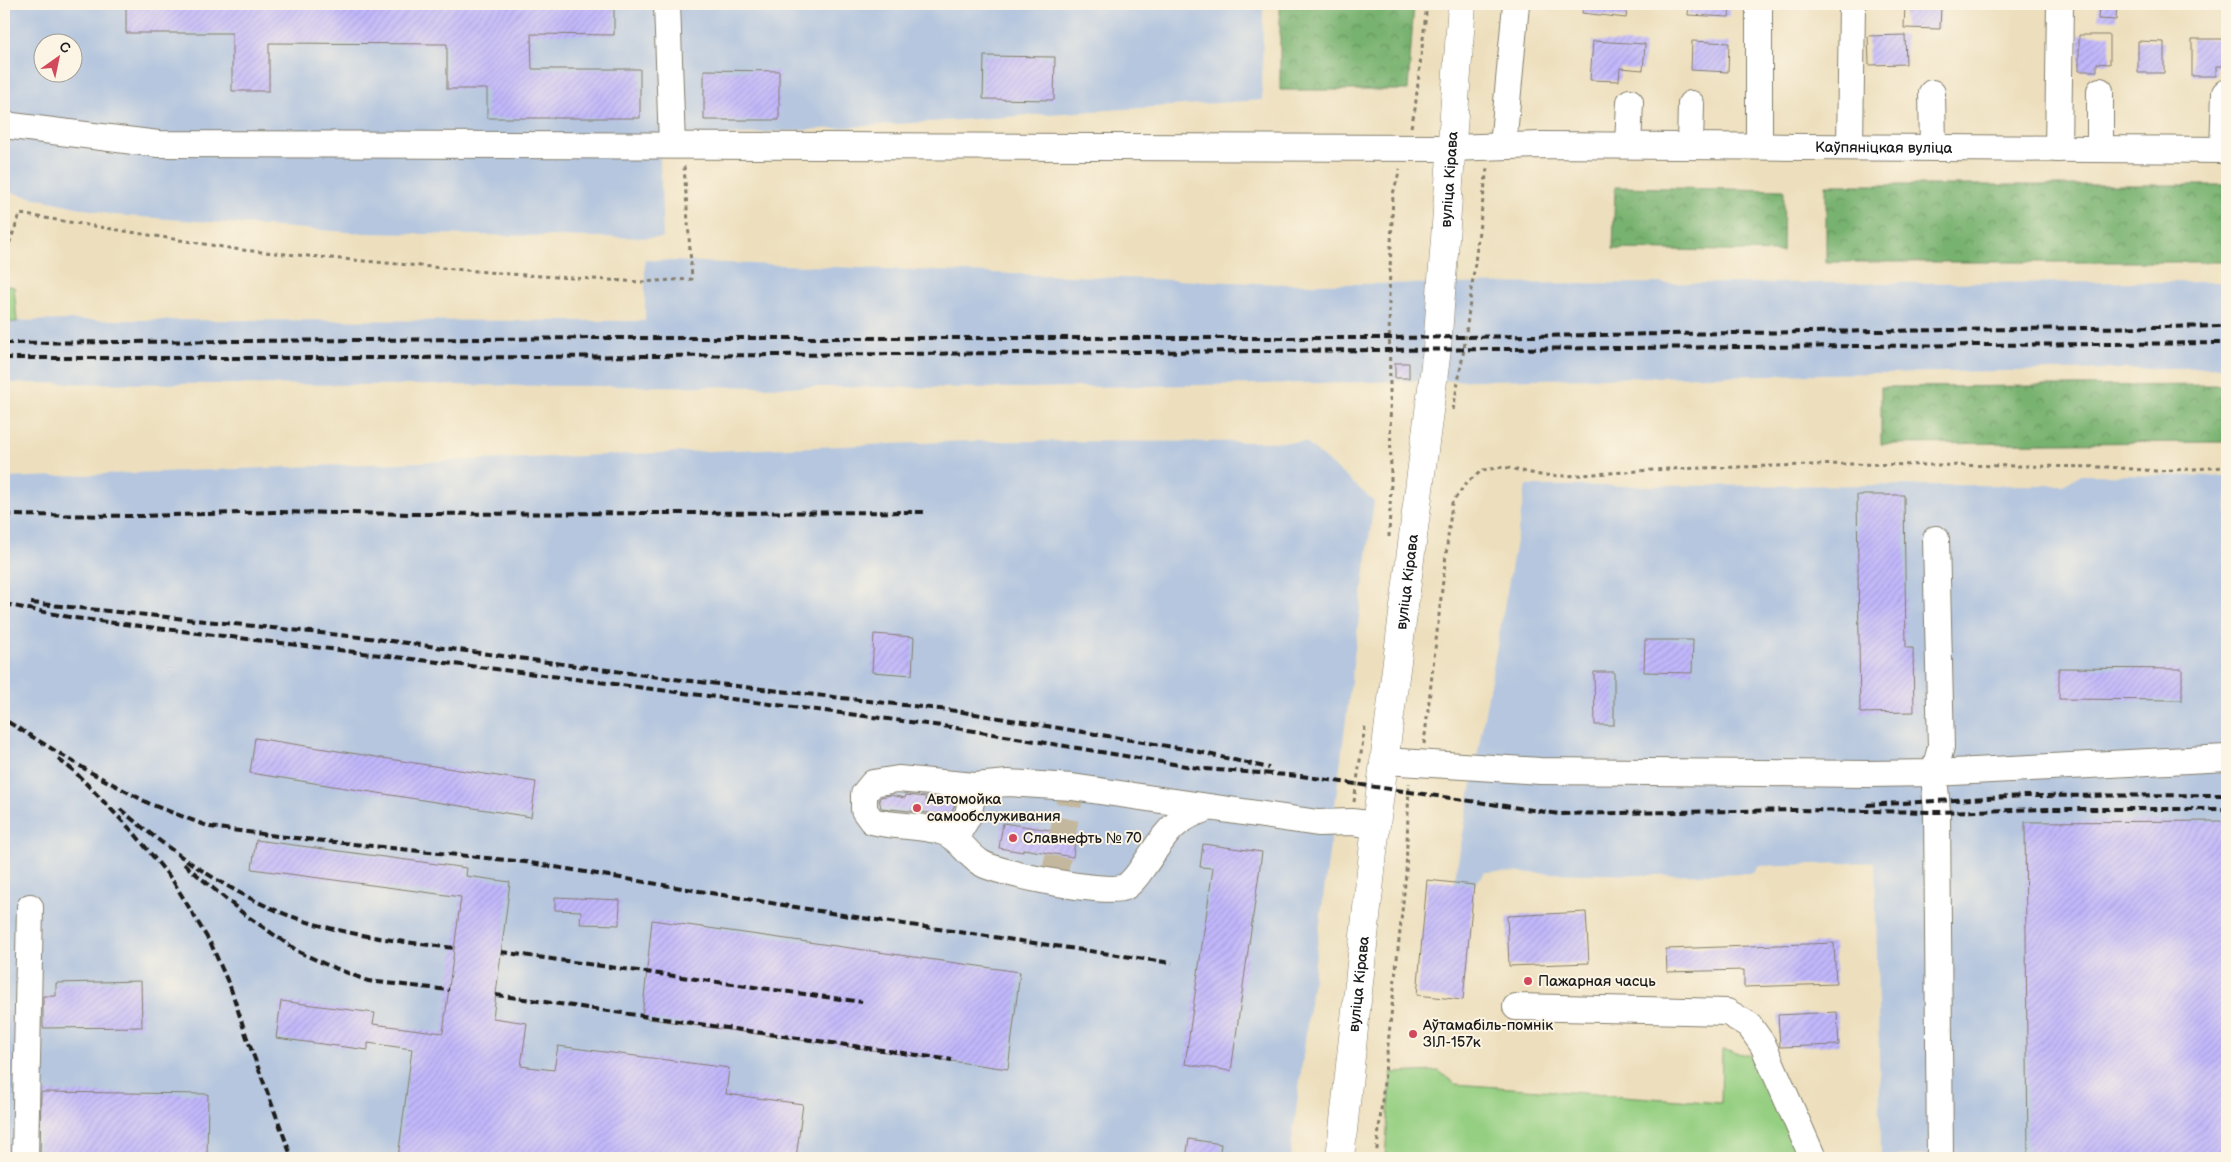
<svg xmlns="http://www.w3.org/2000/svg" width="2231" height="1162" font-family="'Balsamiq Sans',sans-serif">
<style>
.industrial{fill:#b5c6de;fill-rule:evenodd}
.grass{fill:#95cf82;stroke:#58764f}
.forest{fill:url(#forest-crowns);stroke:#4a6746}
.building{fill:url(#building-hatch)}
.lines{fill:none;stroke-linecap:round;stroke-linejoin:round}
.minor-tunnel{stroke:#c3b89d;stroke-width:26;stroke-dasharray:26 13;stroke-linecap:butt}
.minor-casing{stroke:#847e6c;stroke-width:28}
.major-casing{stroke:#847e6c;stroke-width:29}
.path{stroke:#847e6c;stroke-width:3;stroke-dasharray:4 4;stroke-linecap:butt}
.minor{stroke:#fff;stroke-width:26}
.major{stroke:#fff;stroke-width:28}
.rail{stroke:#1c1c1c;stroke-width:4;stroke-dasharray:8 4;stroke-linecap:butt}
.poi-dot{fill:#d1495b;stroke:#fcf5e5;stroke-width:2}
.labels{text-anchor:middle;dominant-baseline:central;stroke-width:4;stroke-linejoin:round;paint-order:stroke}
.street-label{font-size:15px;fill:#1c1c1c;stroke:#fcf5e5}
.poi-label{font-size:15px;fill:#1c1c1c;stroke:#fcf5e5;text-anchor:start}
</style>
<defs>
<pattern id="forest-crowns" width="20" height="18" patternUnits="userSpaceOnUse" patternTransform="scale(1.25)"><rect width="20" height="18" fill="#78b270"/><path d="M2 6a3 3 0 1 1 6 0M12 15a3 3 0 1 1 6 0" fill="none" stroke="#62905b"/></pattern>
<pattern id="building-hatch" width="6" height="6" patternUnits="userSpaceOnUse" patternTransform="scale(1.25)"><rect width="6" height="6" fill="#c1b7fb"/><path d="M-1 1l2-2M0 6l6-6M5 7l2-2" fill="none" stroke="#a59dd7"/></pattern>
</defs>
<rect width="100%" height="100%" fill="#fcf5e5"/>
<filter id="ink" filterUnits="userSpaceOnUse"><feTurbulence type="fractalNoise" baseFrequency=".02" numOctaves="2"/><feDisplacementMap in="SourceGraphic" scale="10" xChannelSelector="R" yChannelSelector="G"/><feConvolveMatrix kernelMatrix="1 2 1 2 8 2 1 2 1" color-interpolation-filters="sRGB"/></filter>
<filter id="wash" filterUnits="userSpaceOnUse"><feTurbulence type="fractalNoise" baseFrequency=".0096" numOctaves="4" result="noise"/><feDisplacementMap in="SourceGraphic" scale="20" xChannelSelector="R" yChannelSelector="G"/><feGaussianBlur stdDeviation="1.12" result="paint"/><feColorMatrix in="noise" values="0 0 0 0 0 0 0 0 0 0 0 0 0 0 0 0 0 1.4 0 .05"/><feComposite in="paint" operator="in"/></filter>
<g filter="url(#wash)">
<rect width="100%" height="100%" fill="#eddfbd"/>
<path class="industrial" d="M 4,4 L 1263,4 L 1262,100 L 715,136 L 659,136 L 663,238 L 362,233 L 113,215 L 4,191 ZM 42,42 L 72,42 L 72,72 L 42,72 Z
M 645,260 L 1283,284 L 2227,282 L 2227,367 L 1028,388 L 4,383 L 4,321 L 72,320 L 645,321 Z
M 972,441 L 1305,442 L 1374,501 L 1290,1158 L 4,1158 L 4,478 Z
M 2081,475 L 2227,476 L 2227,1158 L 1961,1158 L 1961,1155 L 1881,1156 L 1875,862 L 1759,866 L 1754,873 L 1653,875 L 1485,872 L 1474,885 L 1454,883 L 1526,486 L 2063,485 Z"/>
<path class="grass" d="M 4,285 L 14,287 L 17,322 L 4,322 Z
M 1722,1050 L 1759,1057 L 1800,1158 L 1385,1158 L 1391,1073 L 1439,1071 L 1455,1084 L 1721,1103 Z"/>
<path class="forest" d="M 1280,4 L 1414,4 L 1408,90 L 1280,90 Z
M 1826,185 L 2227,185 L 2227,262 L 1826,262 Z
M 1615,187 L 1784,190 L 1783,252 L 1613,249 Z
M 2227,385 L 2227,442 L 1881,444 L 1881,387 Z"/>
<g id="blocks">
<path class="building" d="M 126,4 L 614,4 L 614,35 L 531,34 L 532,69 L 640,69 L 640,118 L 487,118 L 487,89 L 447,89 L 447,44 L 269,43 L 269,91 L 232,91 L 232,33 L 126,33 Z
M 1583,4 L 1628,4 L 1626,18 L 1582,13 Z
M 1689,4 L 1730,4 L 1729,17 L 1688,15 Z
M 2099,4 L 2117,4 L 2116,20 L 2098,19 Z
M 1905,5 L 1941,6 L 1940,29 L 1904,28 Z
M 1905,35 L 1906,64 L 1869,65 L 1868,36 Z
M 2079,35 L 2110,35 L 2110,64 L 2097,63 L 2097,71 L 2079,71 Z
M 2192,39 L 2227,39 L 2227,66 L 2216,66 L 2216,76 L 2192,76 Z
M 1593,41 L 1645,44 L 1643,70 L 1620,68 L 1619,81 L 1590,80 Z
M 1692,41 L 1729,43 L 1728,72 L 1691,70 Z
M 2138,41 L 2164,42 L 2164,73 L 2138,73 Z
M 984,56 L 1055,57 L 1054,100 L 983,99 Z
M 704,70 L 779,71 L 779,120 L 704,120 Z
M 1395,363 L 1409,363 L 1409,378 L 1395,378 Z
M 1857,495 L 1904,495 L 1906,648 L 1913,648 L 1914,712 L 1860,713 Z
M 874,634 L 914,637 L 912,675 L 872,672 Z
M 1645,640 L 1693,640 L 1692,673 L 1644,672 Z
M 2059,668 L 2182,669 L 2182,700 L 2059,699 Z
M 1594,672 L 1614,672 L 1614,725 L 1595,725 Z
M 255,738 L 536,782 L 531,817 L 250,773 Z
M 890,795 L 905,798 L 906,795 L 926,797 L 925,800 L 955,804 L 949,818 L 929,813 L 881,808 L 879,799 L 881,797 Z
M 2227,821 L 2227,1158 L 2028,1158 L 2025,822 Z
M 1003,823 L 1076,834 L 1073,857 L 1023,849 L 1023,852 L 999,848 Z
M 256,840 L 467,868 L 466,876 L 510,882 L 493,1018 L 527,1023 L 521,1066 L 554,1070 L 558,1046 L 729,1068 L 726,1094 L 803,1104 L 796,1158 L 398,1158 L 412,1049 L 368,1043 L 368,1050 L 276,1038 L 281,1001 L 375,1013 L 373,1024 L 443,1033 L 461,897 L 252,869 Z
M 1203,844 L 1262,852 L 1231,1071 L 1185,1064 L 1213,868 L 1200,867 Z
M 1427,880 L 1474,885 L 1463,1000 L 1417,995 Z
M 555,897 L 620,900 L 619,925 L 580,924 L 581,911 L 555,910 Z
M 1586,912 L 1589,963 L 1509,966 L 1507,916 Z
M 652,920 L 1020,972 L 1008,1069 L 642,1018 Z
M 1834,943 L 1836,984 L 1744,987 L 1744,970 L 1667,972 L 1666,949 Z
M 141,981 L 142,1027 L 43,1028 L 43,996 L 56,996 L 56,983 Z
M 1837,1012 L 1839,1045 L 1780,1047 L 1778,1015 Z
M 41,1092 L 208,1094 L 207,1158 L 40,1158 Z
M 1189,1139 L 1221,1144 L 1219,1158 L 1186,1158 Z"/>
</g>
</g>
<g filter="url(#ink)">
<use href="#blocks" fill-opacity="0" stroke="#847e6c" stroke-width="1"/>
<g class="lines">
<path class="minor-tunnel" d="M 1053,882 L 1072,787"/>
<defs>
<g id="minor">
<path d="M 667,4 L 672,145"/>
<path d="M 1759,4 L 1759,146"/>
<path d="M 1932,93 L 1933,148"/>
<path id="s1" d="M 4,125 L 158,144 L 1450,148 L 1541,145 L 2227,150"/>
<path d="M 1628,145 L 1630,102"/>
<path d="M 1503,146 L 1516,4"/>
<path d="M 1690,146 L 1691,104"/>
<path d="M 1850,147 L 1852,4"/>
<path d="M 2058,149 L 2060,4"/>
<path d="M 2100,149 L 2100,91"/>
<path d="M 2223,150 L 2225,93"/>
<path d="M 1936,539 L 1941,747 L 1934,773 L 1937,812 L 1940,1158"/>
<path d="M 1385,761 L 1540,771 L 1868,774 L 1934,773 L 2227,758"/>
<path d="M 1208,808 C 1170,820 1165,836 1143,867 C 1139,873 1132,883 1125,887 C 1107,895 999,874 981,863 C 966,854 959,837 943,832 C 922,825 894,827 872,821 L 864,810 L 864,794 L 873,783 L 898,779 L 975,786 L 1008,783 L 1072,787 L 1318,823 L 1352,822 L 1376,825"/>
<path d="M 955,838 L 967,818 L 975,786"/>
<path d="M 1516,1007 L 1727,1012 L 1749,1025 L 1763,1045 L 1813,1158"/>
<path d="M 25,1158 L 30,907"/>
</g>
<g id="major">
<path id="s2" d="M 1340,1158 L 1376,825 L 1437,349 L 1462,4"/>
</g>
</defs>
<use href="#minor" class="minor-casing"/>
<use href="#major" class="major-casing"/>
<path class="path" d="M 1411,127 L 1415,109 L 1427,4
M 4,258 L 20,214 L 241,250 L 510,274 L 640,282 L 692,279 L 684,166
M 1453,410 L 1464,349 L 1487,168
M 1389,537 L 1391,481 L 1389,296 L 1393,194 L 1400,169
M 1424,744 L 1452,503 L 1467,482 L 1483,470 L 1504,467 L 1540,475 L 1566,476 L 1668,469 L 1845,464 L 2108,467 L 2156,471 L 2227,467
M 1354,802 L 1365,726
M 1376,1158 L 1406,874 L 1409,783"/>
<use href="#minor" class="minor"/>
<use href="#major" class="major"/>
<path class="rail" d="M 4,343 L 598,338 L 1390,338 L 2227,326
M 4,358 L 413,358 L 2227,343
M 4,515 L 141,516 L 273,512 L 415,514 L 926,512
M 31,603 L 369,638 L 674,679 L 957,711 L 1191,750 L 1269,768
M 4,604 L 74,618 L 520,672 L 950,727 L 1204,769 L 1301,776 L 1559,814 L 1796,810 L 1937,812 L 2048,809 L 2227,809
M 8,722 L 90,772 L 150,804 L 210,827 L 277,836 L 525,862 L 849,916 L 1172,963
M 58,759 L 74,771 L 134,833 L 173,881 L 211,944 L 231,989 L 247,1038 L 292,1158
M 1867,805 L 2023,796 L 2227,795
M 120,809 C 178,858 251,909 326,927 C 368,938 412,943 454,948
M 184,864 L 244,914 L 299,952 L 325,964 L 368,981 L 449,990
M 501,952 L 862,1002
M 496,995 L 952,1060"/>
</g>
</g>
<g class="poi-dot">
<circle cx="917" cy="808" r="5"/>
<circle cx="1013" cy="838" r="5"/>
<circle cx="1528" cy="981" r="5"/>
<circle cx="1413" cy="1034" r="5"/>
</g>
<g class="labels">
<g class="street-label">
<text stroke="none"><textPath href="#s1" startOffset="1881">Каўпяніцкая вуліца</textPath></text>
<text stroke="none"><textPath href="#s2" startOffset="985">вуліца Кірава</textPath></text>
<text stroke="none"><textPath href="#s2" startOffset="580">вуліца Кірава</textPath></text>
<text stroke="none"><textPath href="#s2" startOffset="175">вуліца Кірава</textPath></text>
</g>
<g class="poi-label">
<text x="927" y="799">Автомойка<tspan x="927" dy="17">самообслуживания</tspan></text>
<text x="1023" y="838">Славнефть № 70</text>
<text x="1538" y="981">Пажарная часць</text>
<text x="1423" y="1025">Аўтамабіль-помнік<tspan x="1423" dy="17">ЗІЛ-157к</tspan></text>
</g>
</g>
<rect width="2231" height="1162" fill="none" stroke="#fcf5e5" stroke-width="20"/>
<g transform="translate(58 58) rotate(33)"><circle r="24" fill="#fcf5e5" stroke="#a29e95"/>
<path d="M0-4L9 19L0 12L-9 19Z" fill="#d1495b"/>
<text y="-8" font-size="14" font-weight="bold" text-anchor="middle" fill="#1c1c1c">С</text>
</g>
</svg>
